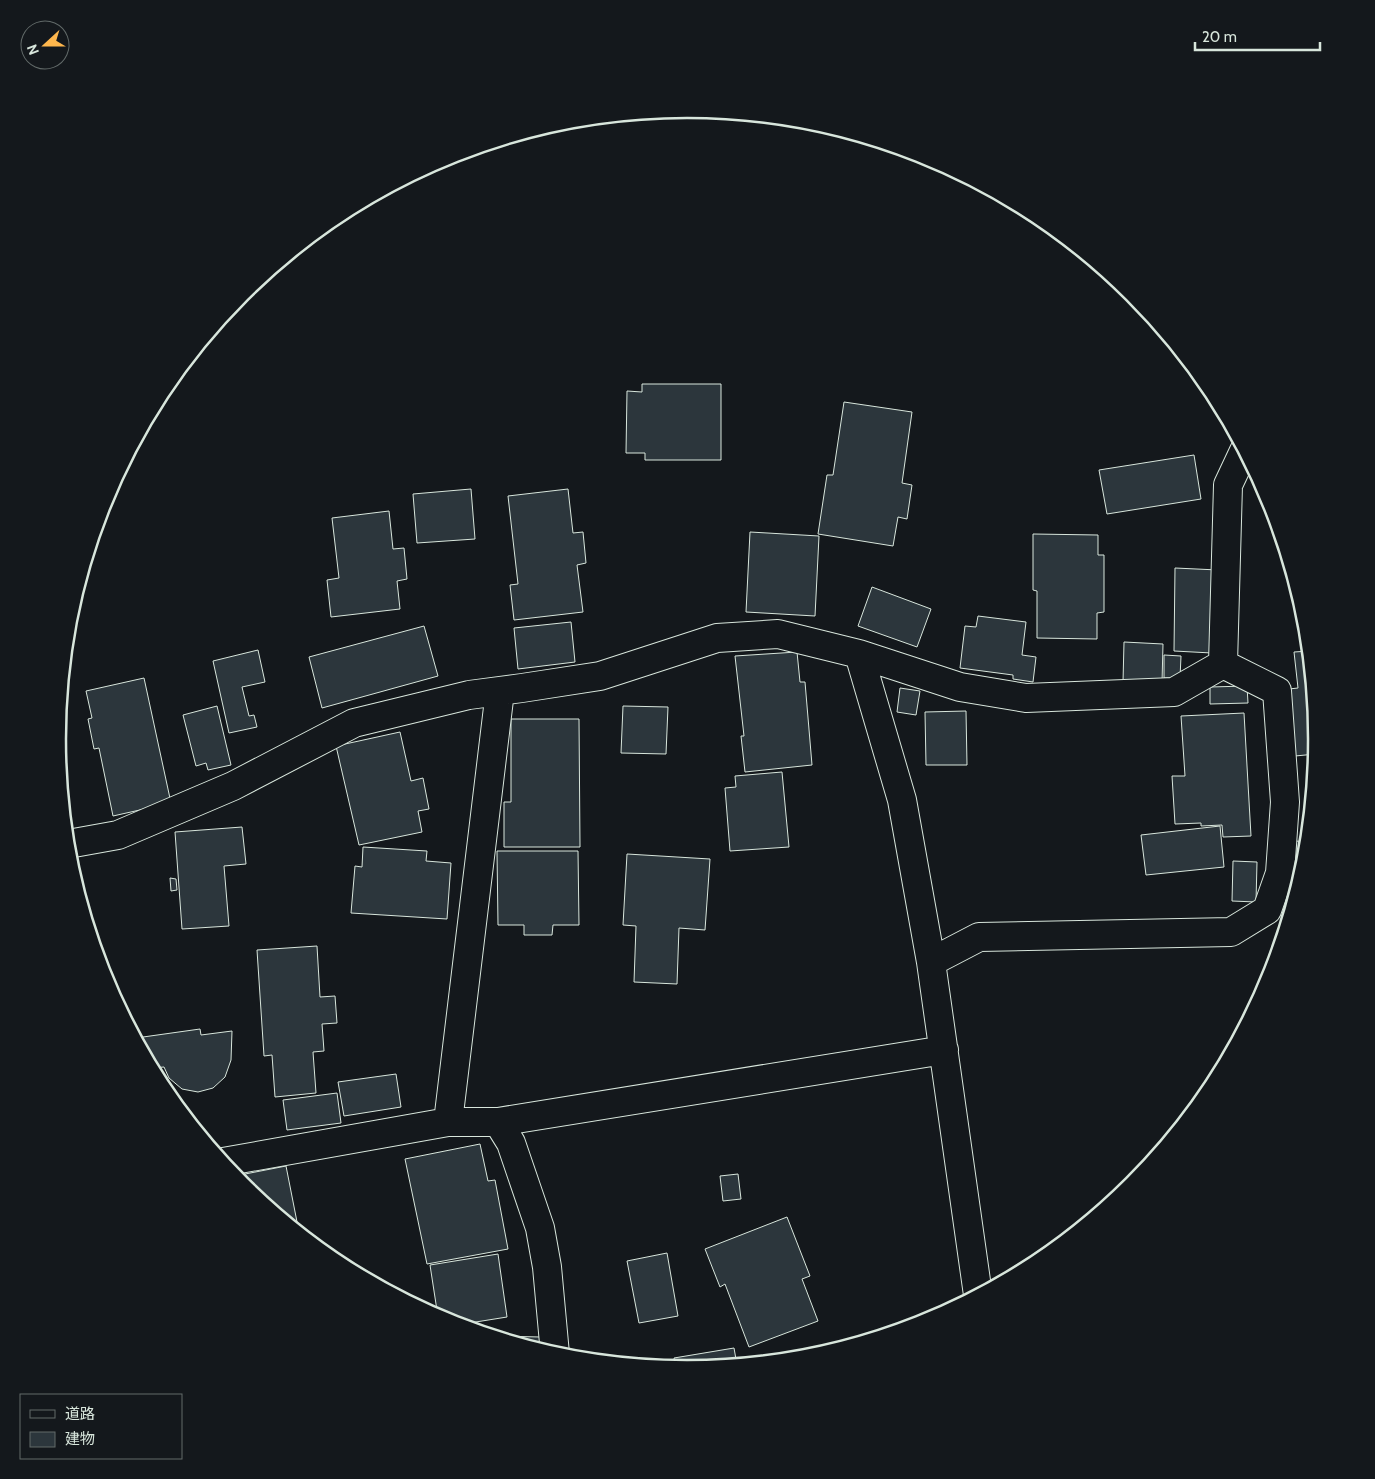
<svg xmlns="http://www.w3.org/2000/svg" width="1375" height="1479" font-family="Cabin,'Noto Sans JP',sans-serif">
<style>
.building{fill:#2c363c;stroke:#d8e6dc}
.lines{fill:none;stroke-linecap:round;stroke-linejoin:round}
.street-casing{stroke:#d8e6dc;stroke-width:30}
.street{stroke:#14181c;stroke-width:28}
.rim{fill:none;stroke:#d8e6dc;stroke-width:2.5}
</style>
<rect width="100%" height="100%" fill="#14181c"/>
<path class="building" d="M 642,384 L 721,384 L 721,460 L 645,460 L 645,453 L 626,453 L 627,391 L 642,392 Z
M 844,402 L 912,412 L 902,483 L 912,485 L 907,519 L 898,517 L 893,546 L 818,534 L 827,475 L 833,475 Z
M 1194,455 L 1201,499 L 1107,514 L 1099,470 Z
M 471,489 L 475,539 L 417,543 L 413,494 Z
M 568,489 L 573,533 L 583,532 L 586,563 L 577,565 L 583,612 L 514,620 L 510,585 L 518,584 L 508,496 Z
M 389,511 L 393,549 L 404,548 L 407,579 L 397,581 L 400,609 L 331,617 L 327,580 L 339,578 L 332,518 Z
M 750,532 L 819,536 L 815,616 L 746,612 Z
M 1033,534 L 1098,535 L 1098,555 L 1104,555 L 1104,612 L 1097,613 L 1097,639 L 1037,638 L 1037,591 L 1033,590 Z
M 1175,568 L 1218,570 L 1212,653 L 1174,651 Z
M 872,587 L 931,609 L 917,647 L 858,626 Z
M 978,616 L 1026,622 L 1022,655 L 1036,657 L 1033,682 L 1013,679 L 1013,675 L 960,668 L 965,626 L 976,627 Z
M 571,622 L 575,662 L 518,669 L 514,628 Z
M 424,626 L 438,676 L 322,708 L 309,657 Z
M 1124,642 L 1163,644 L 1162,683 L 1123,682 Z
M 258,650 L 265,682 L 242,687 L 249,716 L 254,715 L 257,727 L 229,733 L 213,661 Z
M 1309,651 L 1318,739 L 1316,754 L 1295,756 L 1289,689 L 1298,688 L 1294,652 Z
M 797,652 L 800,682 L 805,682 L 812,765 L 745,772 L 741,736 L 744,736 L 735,656 Z
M 1164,655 L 1181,656 L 1180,678 L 1164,678 Z
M 144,678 L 171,803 L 113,816 L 99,748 L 94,749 L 88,719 L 92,718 L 86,691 Z
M 1247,686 L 1248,703 L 1210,704 L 1210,687 Z
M 900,688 L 920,691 L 916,715 L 897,712 Z
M 217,706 L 231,765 L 208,770 L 206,763 L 196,766 L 183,715 Z
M 623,706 L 668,707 L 666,754 L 621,753 Z
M 966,711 L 967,765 L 926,765 L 925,712 Z
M 1244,713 L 1251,836 L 1223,837 L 1222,825 L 1201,826 L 1201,823 L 1175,824 L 1172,776 L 1185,776 L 1181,716 Z
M 511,719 L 579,719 L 580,847 L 504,847 L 504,802 L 511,802 Z
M 400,732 L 411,781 L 423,778 L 429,809 L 418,811 L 422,832 L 359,845 L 336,746 Z
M 782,772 L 789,847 L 730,851 L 725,788 L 736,787 L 735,776 Z
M 1220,826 L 1224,867 L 1146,875 L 1141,835 Z
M 242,827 L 246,864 L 224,866 L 229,926 L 182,929 L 175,832 Z
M 1296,841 L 1307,842 L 1305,863 L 1303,871 L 1295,871 Z
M 363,847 L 427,851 L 426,861 L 451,863 L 447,919 L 351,913 L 355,866 L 362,867 Z
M 497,851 L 578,851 L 579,925 L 553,925 L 552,935 L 524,935 L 524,925 L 498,925 Z
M 627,854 L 710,859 L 705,930 L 679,928 L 677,984 L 634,982 L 636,926 L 623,925 Z
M 1233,861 L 1257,862 L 1256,902 L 1232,901 Z
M 170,878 L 176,879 L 177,890 L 171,891 Z
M 77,887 L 83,887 L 85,914 Z
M 317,946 L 320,997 L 335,996 L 337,1023 L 322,1024 L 324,1051 L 313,1052 L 316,1093 L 275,1097 L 272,1055 L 264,1056 L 257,950 Z
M 200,1029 L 201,1035 L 232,1031 L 231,1060 L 225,1077 L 213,1088 L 198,1092 L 182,1089 L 169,1078 L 164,1067 L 152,1068 L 136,1038 Z
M 396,1074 L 401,1107 L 344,1116 L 338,1082 Z
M 337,1093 L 341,1123 L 287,1130 L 283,1100 Z
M 480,1144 L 488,1181 L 495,1180 L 508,1249 L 427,1264 L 405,1159 Z
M 286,1166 L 299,1232 L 242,1185 L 235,1176 Z
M 738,1174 L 741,1199 L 723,1201 L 720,1176 Z
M 787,1217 L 810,1276 L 802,1279 L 818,1321 L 749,1347 L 725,1284 L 720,1287 L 705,1249 Z
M 667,1253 L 678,1316 L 639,1323 L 627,1261 Z
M 498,1254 L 507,1317 L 457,1325 L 438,1317 L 430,1265 Z
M 494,1336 L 541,1337 L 541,1350 Z
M 734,1348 L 737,1365 L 687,1369 L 676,1368 L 674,1358 Z
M 664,1360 L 665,1367 L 631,1364 Z"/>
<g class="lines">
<defs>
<path id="street" d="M 68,844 L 118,835 L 233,786 L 354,723 L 469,695 L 522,688 L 600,676 L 717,638 L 778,634 L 859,654
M 931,962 L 979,937 L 1231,932 L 1267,910 L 1280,873 L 1285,802 L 1277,691 L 1223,664
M 448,1122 L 500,691
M 498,1122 L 944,1050
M 223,1162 L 448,1122 L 498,1122 L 511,1143 L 540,1228 L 547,1267 L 555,1354
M 978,1295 L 931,962 L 902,800 L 859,654 L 960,687 L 1026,698 L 1174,692 L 1223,664 L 1228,485 L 1244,451"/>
</defs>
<use href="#street" class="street-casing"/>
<use href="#street" class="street"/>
</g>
<path d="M0 0H1375V1479H0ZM66 739a621 621 0 1 1 1242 0a621 621 0 1 1-1242 0Z" fill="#14181c" fill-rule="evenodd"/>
<path class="rim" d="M66 739a621 621 0 1 1 1242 0a621 621 0 1 1-1242 0Z"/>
<rect x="20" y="1394" width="162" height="65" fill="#14181c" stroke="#626a69"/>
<rect x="30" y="1410" width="25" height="8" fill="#14181c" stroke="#626a69"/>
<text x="65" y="1419" font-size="15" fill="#d8e6dc">道路</text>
<rect x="30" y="1432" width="25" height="15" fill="#2c363c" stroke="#626a69"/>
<text x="65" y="1444" font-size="15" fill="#d8e6dc">建物</text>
<g transform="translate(45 45) rotate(249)"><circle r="24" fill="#14181c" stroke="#626a69"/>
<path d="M0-4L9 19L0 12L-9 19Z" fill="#ffb74d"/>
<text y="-8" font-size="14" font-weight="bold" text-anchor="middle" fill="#d8e6dc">N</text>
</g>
<path d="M1195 42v8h125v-8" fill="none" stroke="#d8e6dc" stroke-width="2.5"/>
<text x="1202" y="42" font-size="15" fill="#d8e6dc" stroke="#14181c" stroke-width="4" paint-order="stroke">20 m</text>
</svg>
